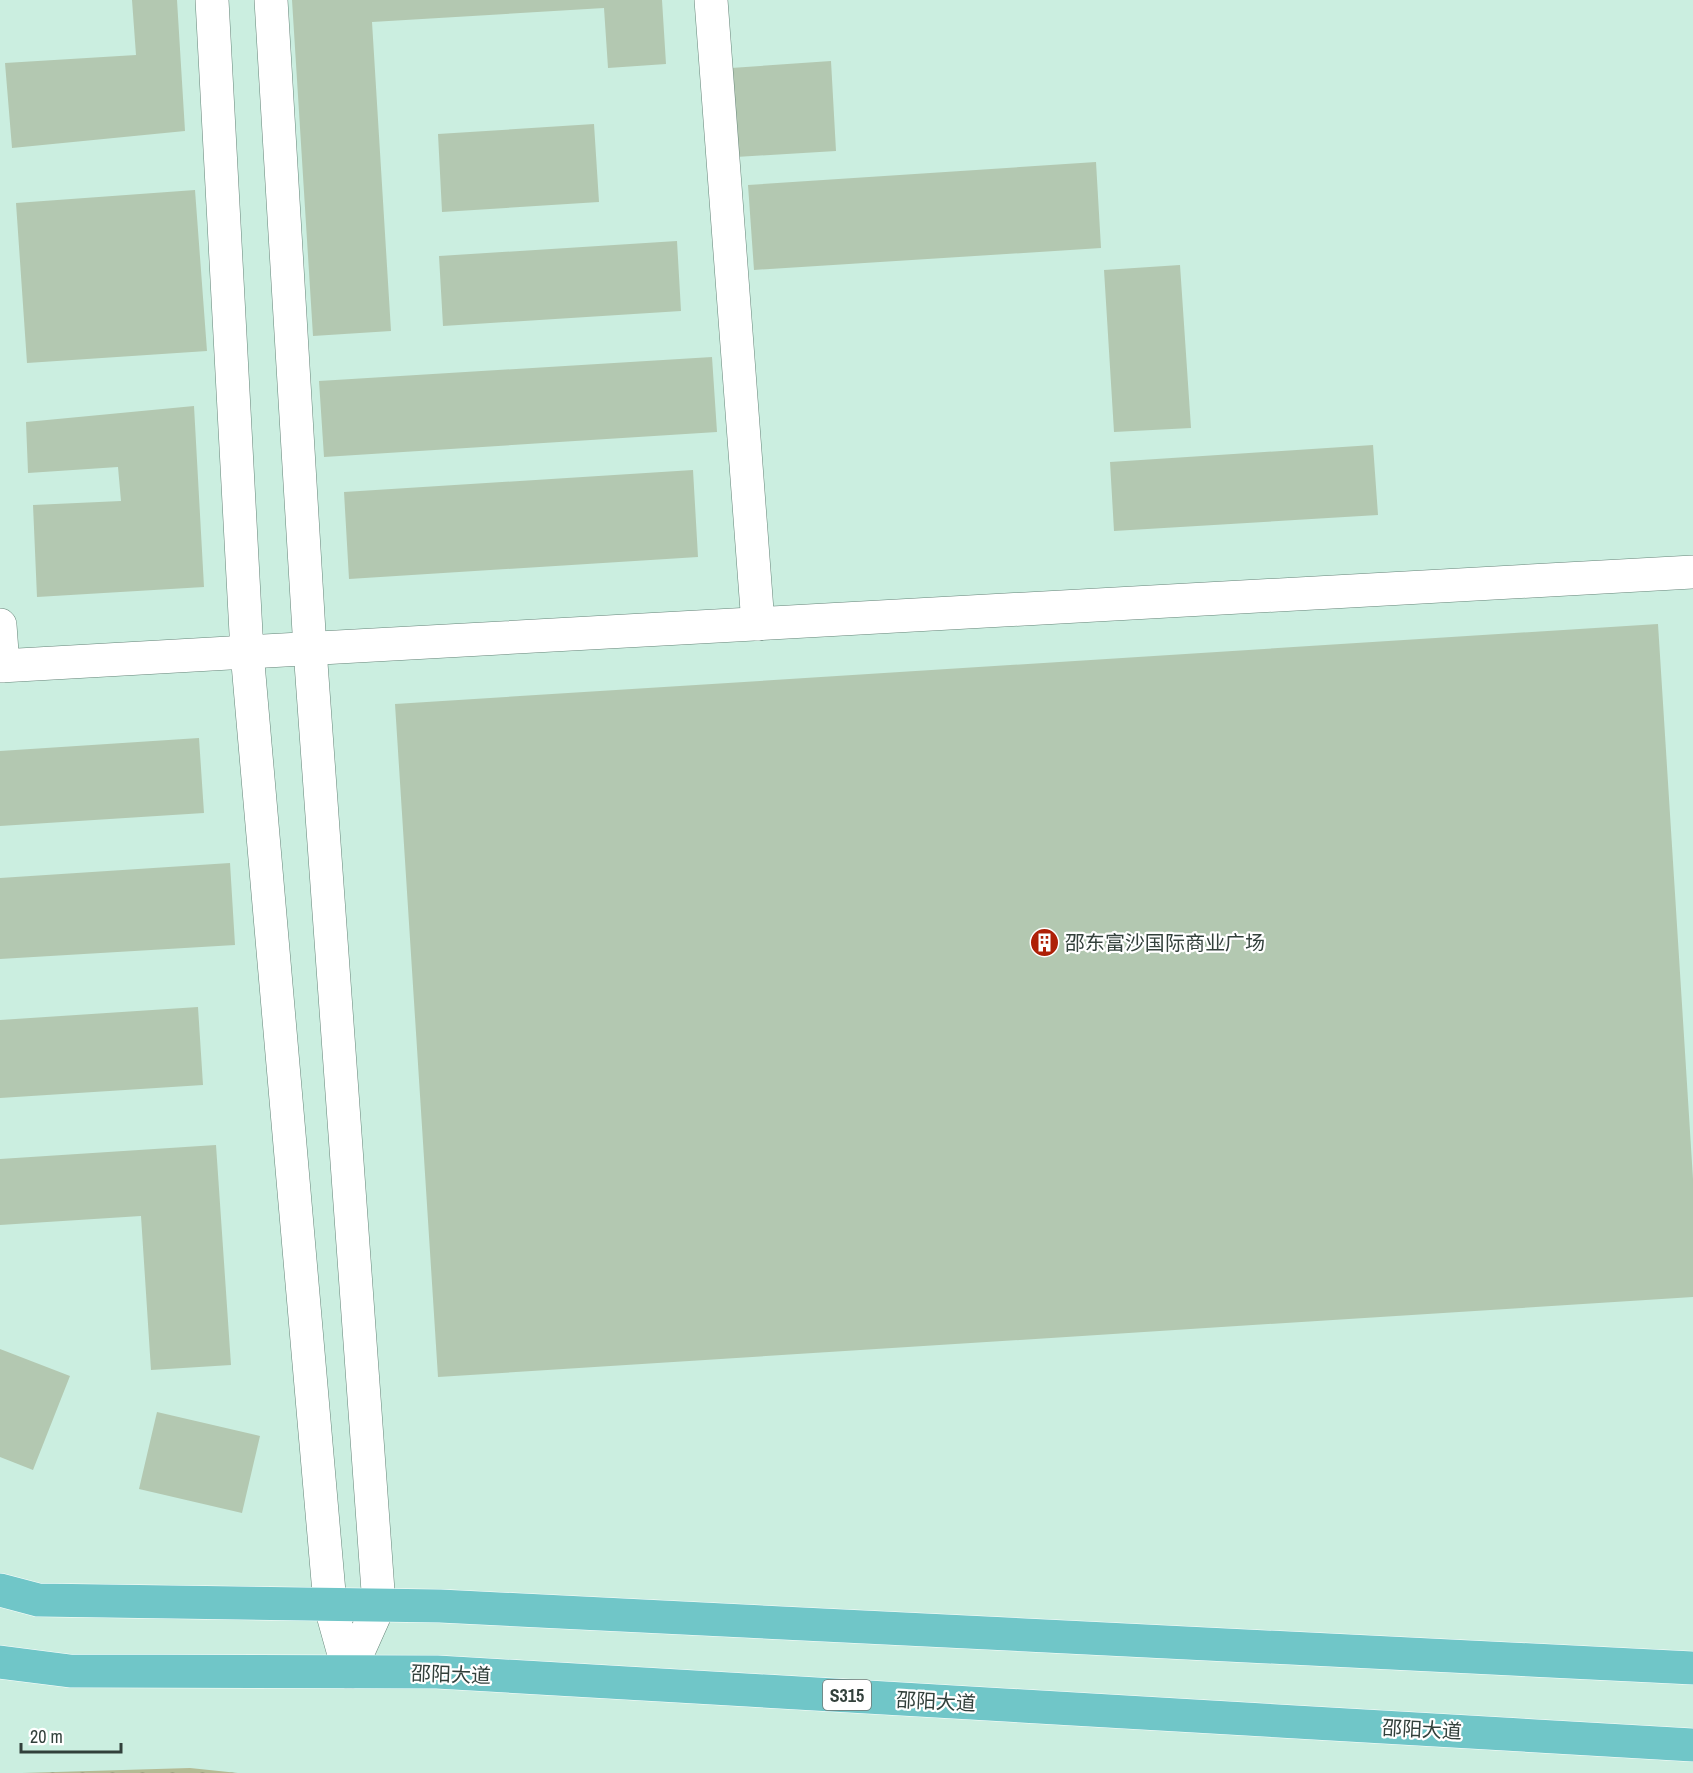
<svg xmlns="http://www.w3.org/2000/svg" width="1693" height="1773" font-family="'Archivo Narrow','Noto Sans SC',sans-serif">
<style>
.park{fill:url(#park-crowns)}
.building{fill:#b3c8b1}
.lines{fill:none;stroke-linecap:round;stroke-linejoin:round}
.minor-casing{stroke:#658478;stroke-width:34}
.tertiary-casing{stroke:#658478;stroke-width:34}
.primary-casing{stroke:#fff;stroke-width:34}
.minor{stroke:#fff;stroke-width:33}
.tertiary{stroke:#fff;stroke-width:33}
.primary{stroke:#70c6c8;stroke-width:33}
.labels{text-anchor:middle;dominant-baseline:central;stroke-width:4.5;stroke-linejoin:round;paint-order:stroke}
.shield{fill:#fff;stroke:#707976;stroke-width:1.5}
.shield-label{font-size:18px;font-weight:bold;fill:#32403b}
.poi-label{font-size:20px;fill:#32403b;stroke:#fff;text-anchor:start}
.street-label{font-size:20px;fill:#32403b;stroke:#fff}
</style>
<defs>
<pattern id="park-crowns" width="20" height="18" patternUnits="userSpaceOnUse" patternTransform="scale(1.5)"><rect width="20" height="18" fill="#b4ba94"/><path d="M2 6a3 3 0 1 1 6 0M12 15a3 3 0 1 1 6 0" fill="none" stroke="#93997a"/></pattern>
</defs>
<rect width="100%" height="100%" fill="#cbeee0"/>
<path class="park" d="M 190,1768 L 238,1773 L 22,1773 Z"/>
<path class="building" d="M 132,0 L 177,0 L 185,131 L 12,148 L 5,63 L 136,55 Z
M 292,0 L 662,0 L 666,64 L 608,68 L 604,8 L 372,22 L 391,331 L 313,336 Z
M 831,61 L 836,151 L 736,157 L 731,68 Z
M 594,124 L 599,202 L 442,212 L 438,134 Z
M 1096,162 L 1101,248 L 754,270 L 748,185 Z
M 195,190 L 207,351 L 27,363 L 16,203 Z
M 677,241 L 681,311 L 443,326 L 439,256 Z
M 1180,265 L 1191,428 L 1114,432 L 1104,270 Z
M 712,357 L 717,432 L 324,457 L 319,381 Z
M 194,406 L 204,587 L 37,597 L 33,505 L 121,501 L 118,467 L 28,473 L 26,422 Z
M 1373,445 L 1378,515 L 1114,531 L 1110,462 Z
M 693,470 L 698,557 L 349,579 L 344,492 Z
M 1658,624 L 1693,1179 L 1693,1297 L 438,1377 L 395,704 Z
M 199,738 L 204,813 L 0,826 L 0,751 Z
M 230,863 L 235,945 L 0,959 L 0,878 Z
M 198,1007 L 203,1085 L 0,1098 L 0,1020 Z
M 216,1145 L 231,1365 L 151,1370 L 141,1216 L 0,1225 L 0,1159 Z
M 0,1349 L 70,1376 L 33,1470 L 0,1457 Z
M 157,1412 L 260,1436 L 242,1513 L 139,1489 Z"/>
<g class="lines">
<defs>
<path id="minor" d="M 212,0 L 247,652 L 330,1604 L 349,1672
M 271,0 L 310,649 L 379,1605 L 349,1672
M 711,0 L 758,624
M 0,625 L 3,666
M 0,666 L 247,652"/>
<path id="tertiary" d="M 247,652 L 1693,572"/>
<path id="primary" d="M 0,1590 L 38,1600 L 440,1606 L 1693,1668
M 0,1662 L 70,1671 L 437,1672 L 1693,1745"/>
</defs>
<use href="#minor" class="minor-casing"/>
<use href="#tertiary" class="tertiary-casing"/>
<use href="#primary" class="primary-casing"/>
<use href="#minor" class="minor"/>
<use href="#tertiary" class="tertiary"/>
<use href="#primary" class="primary"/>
</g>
<defs>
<symbol id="building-disc" viewBox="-11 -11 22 22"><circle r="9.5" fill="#ae2007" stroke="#fff"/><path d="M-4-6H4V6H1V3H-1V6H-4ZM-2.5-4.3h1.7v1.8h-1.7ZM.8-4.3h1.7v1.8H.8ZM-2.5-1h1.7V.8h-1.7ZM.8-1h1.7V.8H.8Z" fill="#fff"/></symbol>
</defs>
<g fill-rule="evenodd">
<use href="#building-disc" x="1028" y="926" width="33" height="33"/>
</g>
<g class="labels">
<rect class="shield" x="823" y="1680" width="48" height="30" rx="4.5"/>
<g class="shield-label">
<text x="847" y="1695">S315</text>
</g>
<g class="poi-label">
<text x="1065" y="942">邵东富沙国际商业广场</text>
</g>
<g class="street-label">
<text transform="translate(451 1674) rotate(2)">邵阳大道</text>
<text transform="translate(936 1701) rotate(3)">邵阳大道</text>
<text transform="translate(1422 1729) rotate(3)">邵阳大道</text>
</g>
</g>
<path d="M21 1743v9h100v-9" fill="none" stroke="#32403b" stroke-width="3"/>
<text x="30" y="1743" font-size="18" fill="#32403b" stroke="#ffffff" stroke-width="4.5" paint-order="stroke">20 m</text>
</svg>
